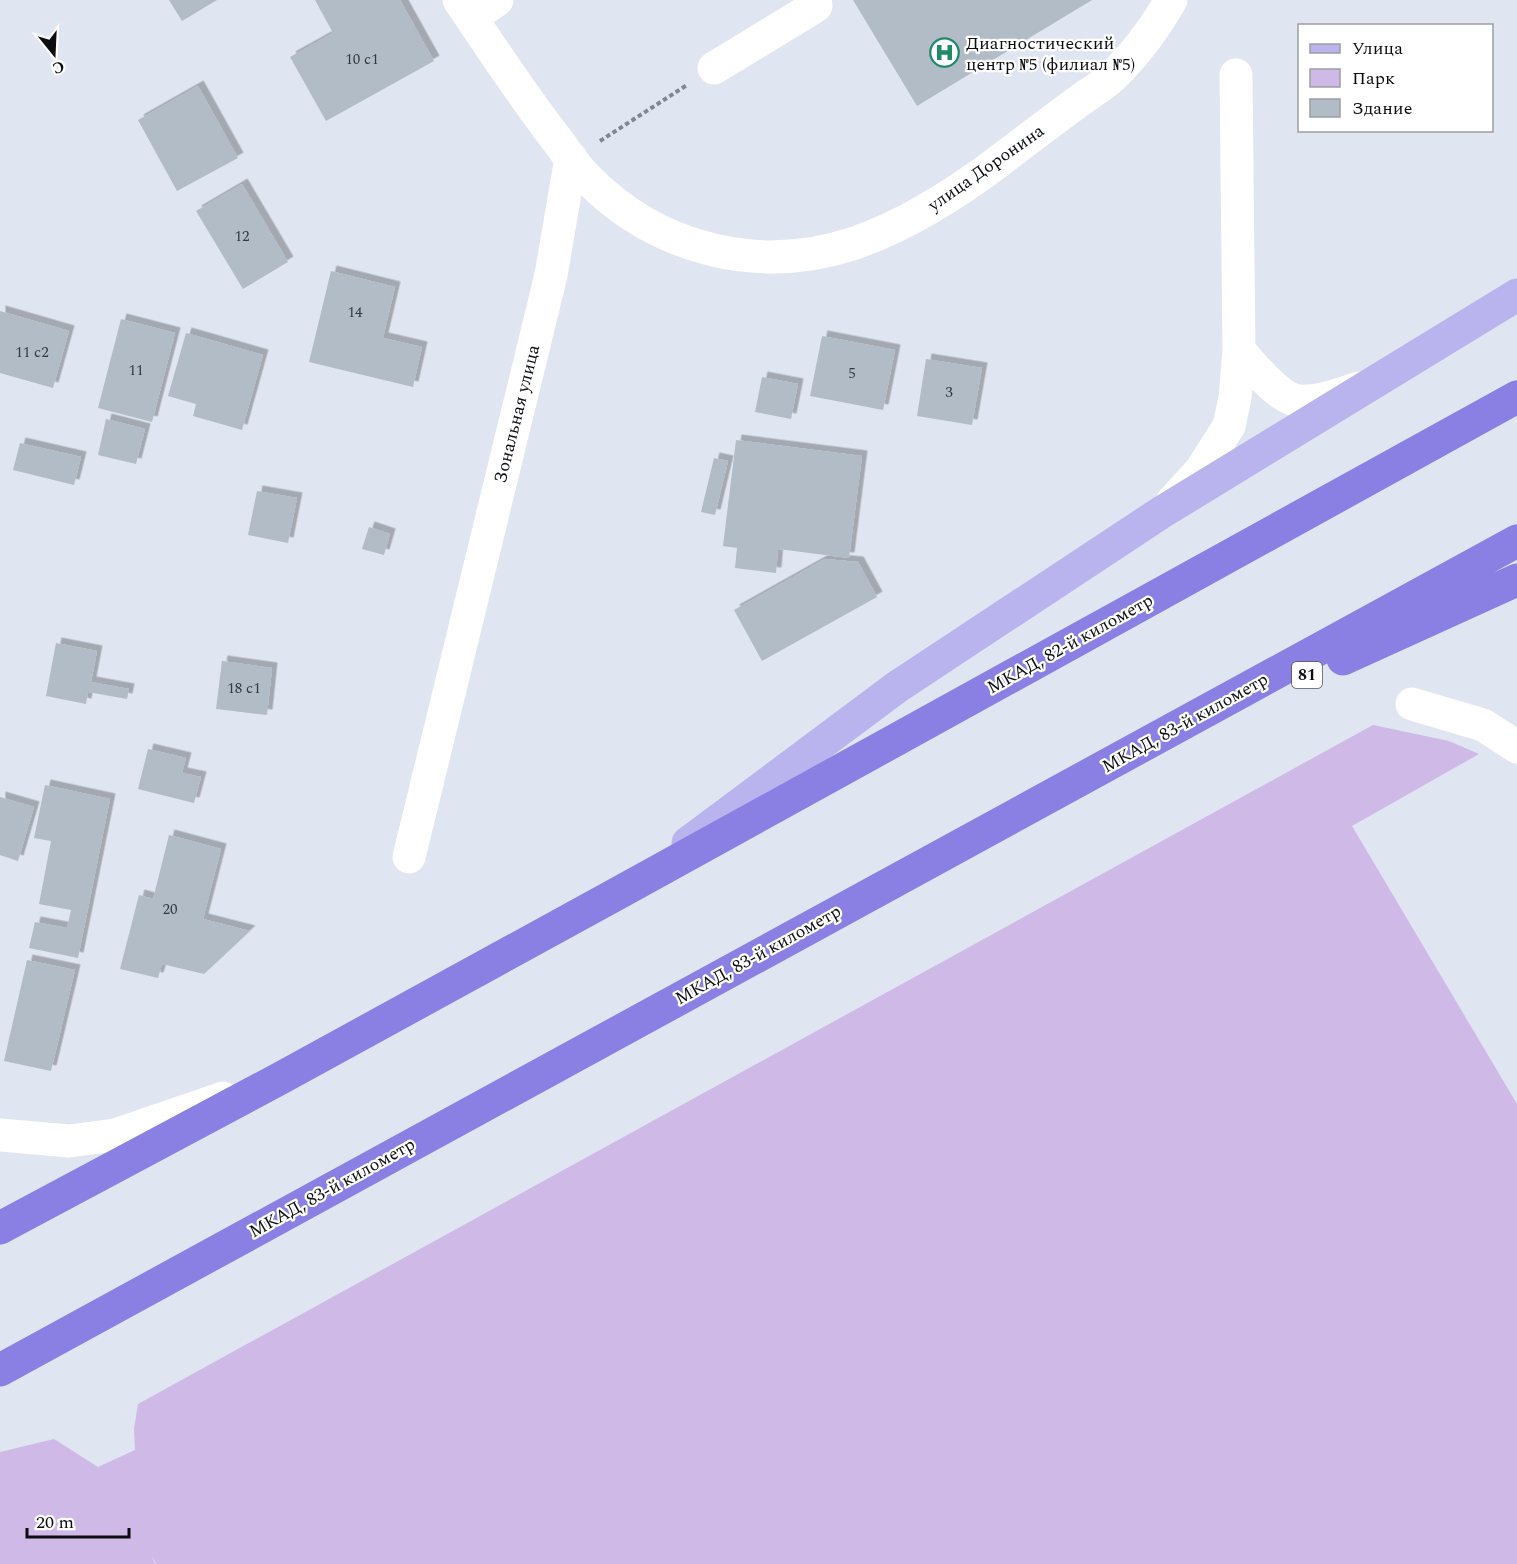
<svg xmlns="http://www.w3.org/2000/svg" width="1517" height="1564" font-family="Spectral,serif">
<style>
.green{fill:#cfb9e7}
.building{fill:#b2bcc6;filter:url(#shadow)}
.lines{fill:none;stroke-linecap:round;stroke-linejoin:round}
.path{stroke:#82878f;stroke-width:4;stroke-dasharray:4.5 3;stroke-linecap:butt}
.minor{stroke:#fff;stroke-width:33}
.major{stroke:#b9b3ee;stroke-width:33}
.highway{stroke:#8a80e3;stroke-width:33}
.labels{text-anchor:middle;dominant-baseline:central;stroke-width:4.5;stroke-linejoin:round;paint-order:stroke}
.number-label{font-size:15px;fill:#35393e}
.shield{fill:#fff;stroke:#545658;stroke-width:1.5}
.shield-label{font-size:16px;font-weight:bold;fill:#0b0d11}
.poi-label{font-size:18px;fill:#0b0d11;stroke:#fff;text-anchor:start}
.street-label{font-size:18px;fill:#0b0d11;stroke:#fff}
</style>
<defs>
<filter id="shadow"><feDropShadow dx="5.5" dy="-5.5" stdDeviation="0" flood-color="#0004"/></filter>
</defs>
<rect width="100%" height="100%" fill="#dfe5f1"/>
<path class="green" d="M 1373,725 L 1449,741 L 1479,754 L 1352,826 L 1517,1104 L 1517,1564 L 156,1564 L 151,1554 L 155,1564 L 0,1564 L 0,1452 L 54,1439 L 98,1467 L 135,1450 L 134,1429 L 138,1404 Z"/>
<path class="building" d="M 169,0 L 217,0 L 182,21 Z
M 315,0 L 400,0 L 434,61 L 326,121 L 290,57 L 333,33 Z
M 853,0 L 1092,0 L 917,106 Z
M 198,86 L 238,158 L 177,191 L 138,120 Z
M 242,184 L 288,262 L 243,289 L 196,211 Z
M 331,271 L 395,287 L 383,338 L 422,347 L 413,387 L 309,362 Z
M 0,311 L 69,331 L 53,388 L 0,373 Z
M 121,319 L 175,333 L 152,422 L 98,408 Z
M 186,333 L 263,355 L 242,430 L 193,416 L 196,404 L 168,396 Z
M 822,336 L 895,350 L 883,410 L 810,396 Z
M 926,359 L 982,368 L 972,425 L 917,416 Z
M 762,377 L 798,384 L 791,419 L 755,412 Z
M 106,419 L 145,429 L 136,464 L 98,455 Z
M 736,440 L 862,456 L 849,558 L 778,549 L 776,573 L 735,568 L 737,548 L 723,546 Z
M 20,443 L 81,457 L 74,485 L 13,470 Z
M 714,458 L 728,461 L 715,515 L 701,512 Z
M 257,491 L 297,498 L 288,543 L 248,535 Z
M 369,527 L 390,534 L 384,555 L 362,549 Z
M 825,559 L 858,562 L 877,597 L 762,661 L 734,610 Z
M 56,643 L 97,651 L 91,682 L 129,689 L 127,699 L 88,692 L 86,704 L 46,696 Z
M 222,661 L 272,668 L 267,715 L 216,709 Z
M 148,749 L 186,758 L 182,773 L 201,777 L 194,803 L 138,789 Z
M 45,785 L 110,799 L 78,958 L 29,948 L 35,922 L 67,928 L 71,910 L 39,904 L 51,841 L 34,838 Z
M 0,797 L 34,807 L 18,861 L 0,855 Z
M 169,835 L 221,849 L 203,919 L 250,931 L 204,974 L 162,964 L 158,978 L 120,969 L 139,895 L 153,899 Z
M 27,960 L 75,970 L 51,1071 L 4,1061 Z"/>
<g class="lines">
<path class="path" d="M 600,141 L 687,85"/>
<path class="minor" d="M 459,0 C 491,47 522,95 557,140 C 567,153 576,168 588,179 C 658,250 760,275 855,243 C 907,225 954,195 998,162 C 1025,141 1052,121 1079,101 C 1091,92 1106,84 1116,73 C 1139,50 1155,28 1171,0
M 471,18 L 497,0
M 714,68 L 816,6 L 815,0
M 1239,350 C 1251,364 1279,399 1299,401 C 1318,403 1340,394 1359,388
M 1172,502 L 1201,470 L 1229,426 L 1235,398 L 1239,350 L 1236,75
M 1412,704 L 1483,725 L 1517,747
M 409,857 L 551,275 L 571,158
M 0,1135 L 69,1141 L 115,1135 L 223,1098"/>
<path class="major" d="M 688,843 L 897,687 L 1162,512 L 1517,295"/>
<path class="highway" d="M 1343,659 L 1517,580
M 0,1228 L 279,1079 L 622,891 L 1517,397
M 0,1370 L 1517,541"/>
</g>
<defs>
<symbol id="hospital-ring" viewBox="-11 -11 22 22"><circle r="9.5" fill="#fff" stroke="#1f8b68" stroke-width="1.5"/><path d="M-5-5h3v3.5h4V-5h3V5h-3V1.5h-4V5h-3Z" fill="#1f8b68"/></symbol>
</defs>
<g fill-rule="evenodd">
<use href="#hospital-ring" x="928" y="36" width="33" height="33"/>
</g>
<g class="labels">
<g class="number-label">
<text x="362" y="59">10 с1</text>
<text x="242" y="236">12</text>
<text x="355" y="312">14</text>
<text x="32" y="352">11 с2</text>
<text x="136" y="370">11</text>
<text x="852" y="373">5</text>
<text x="949" y="392">3</text>
<text x="244" y="688">18 с1</text>
<text x="170" y="909">20</text>
</g>
<rect class="shield" x="1292" y="662" width="30" height="26" rx="4.5"/>
<g class="shield-label">
<text x="1307" y="675">81</text>
</g>
<g class="poi-label">
<text x="966" y="43">Диагностический<tspan x="966" dy="21">центр №5 (филиал №5)</tspan></text>
</g>
<g class="street-label">
<text transform="translate(986 168) rotate(-35)">улица Доронина</text>
<text transform="translate(517 414) rotate(-76)">Зональная улица</text>
<text transform="translate(1070 644) rotate(-29)">МКАД, 82-й километр</text>
<text transform="translate(1185 723) rotate(-29)">МКАД, 83-й километр</text>
<text transform="translate(758 955) rotate(-29)">МКАД, 83-й километр</text>
<text transform="translate(332 1188) rotate(-29)">МКАД, 83-й километр</text>
</g>
</g>
<rect x="1298" y="24" width="195" height="108" fill="#ffffff" stroke="#9d9ea0" stroke-width="1.5"/>
<rect x="1310" y="44" width="30" height="9" fill="#b9b3ee" stroke="#9d9ea0" stroke-width="1.5"/>
<text x="1352" y="54" font-size="18" fill="#0b0d11">Улица</text>
<rect x="1310" y="69" width="30" height="18" fill="#cfb9e7" stroke="#9d9ea0" stroke-width="1.5"/>
<text x="1352" y="84" font-size="18" fill="#0b0d11">Парк</text>
<rect x="1310" y="99" width="30" height="18" fill="#b2bcc6" stroke="#9d9ea0" stroke-width="1.5"/>
<text x="1352" y="114" font-size="18" fill="#0b0d11">Здание</text>
<g transform="translate(54 54) rotate(162)" stroke="#ffffff" stroke-width="4.5" paint-order="stroke">
<path d="M0-4.5L10 22L0 15L-10 22Z" fill="#0b0d11"/>
<text y="-9" font-size="16" font-weight="bold" text-anchor="middle" fill="#0b0d11">С</text>
</g>
<path d="M27 1528v9h102v-9" fill="none" stroke="#0b0d11" stroke-width="3"/>
<text x="36" y="1528" font-size="18" fill="#0b0d11" stroke="#ffffff" stroke-width="4.5" paint-order="stroke">20 m</text>
</svg>
